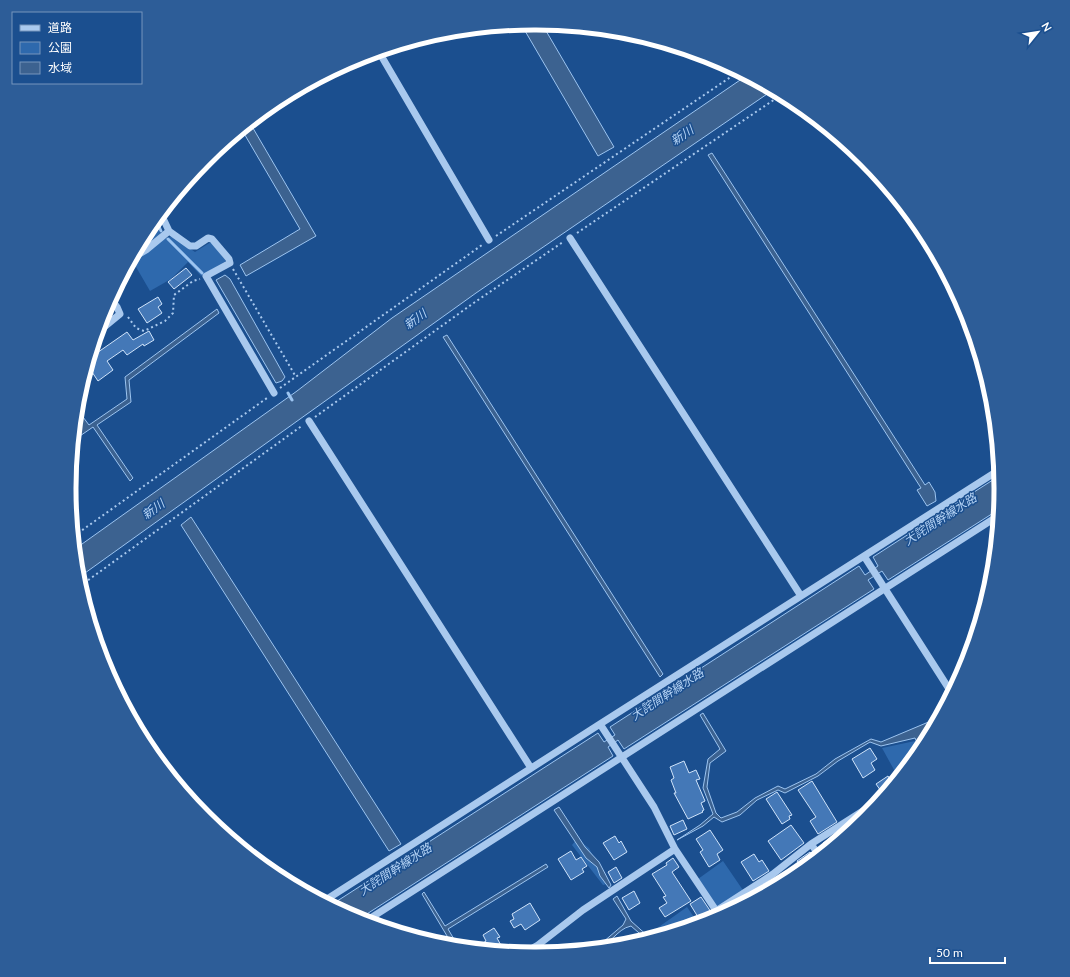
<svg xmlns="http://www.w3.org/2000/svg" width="1070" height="977" font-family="Lato,'Noto Sans JP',sans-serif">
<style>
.green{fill:#2e69ad}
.water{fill:#3c6290;stroke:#9cc4f0}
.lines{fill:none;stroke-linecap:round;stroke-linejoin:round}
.stream{stroke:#9cc4f0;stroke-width:3}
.building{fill:#4478b7;stroke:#cfe3fa}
.path{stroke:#a9c9ee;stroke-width:2;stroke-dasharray:2 3;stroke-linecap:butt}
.minor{stroke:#a9c9ee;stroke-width:7}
.labels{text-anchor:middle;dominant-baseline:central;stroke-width:3;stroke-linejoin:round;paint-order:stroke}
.water-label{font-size:12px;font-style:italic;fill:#b5d3f5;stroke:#1b4f8f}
.rim{fill:none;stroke:#fff;stroke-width:5}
</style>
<rect width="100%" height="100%" fill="#1b4f8f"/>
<path class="green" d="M 154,223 L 164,239 L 172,236 L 195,252 L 211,242 L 226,261 L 201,276 L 188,262 L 171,279 L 150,291 L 132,260 L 147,252 L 141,243 L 148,230 Z
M 915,741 L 919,751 L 898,777 L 882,748 Z
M 577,839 L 589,848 L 607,884 L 603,885 L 572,845 Z
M 723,861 L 749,899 L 722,914 L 698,879 Z
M 687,907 L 698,923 L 648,938 L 646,936 Z"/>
<path class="water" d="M 535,23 L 542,24 L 614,147 L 598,156 L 521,24 Z
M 746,76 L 773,90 L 476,293 L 78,578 L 75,549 L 297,391 L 392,318 Z
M 250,123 L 316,236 L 246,276 L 240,265 L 300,229 L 242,130 Z
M 712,153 L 925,485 L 929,482 L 935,492 L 936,501 L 927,506 L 917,490 L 921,488 L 708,155 Z
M 225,275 L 230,279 L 285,377 L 282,381 L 276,383 L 216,280 Z
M 217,309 L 219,313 L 129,380 L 131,402 L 97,425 L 133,478 L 130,481 L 93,427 L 74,440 L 75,432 L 81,427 L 76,421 L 77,409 L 89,425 L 127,399 L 125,377 Z
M 447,335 L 663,674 L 660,677 L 443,337 Z
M 999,476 L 1000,489 L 998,510 L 888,580 L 882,571 L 868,580 L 874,589 L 624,749 L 618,740 L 608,747 L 613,756 L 359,919 L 331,905 L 598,733 L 604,742 L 615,735 L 610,727 L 859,566 L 865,575 L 878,566 L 873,557 Z
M 191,517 L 401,844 L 389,851 L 181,525 Z
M 703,713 L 726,751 L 710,763 L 707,787 L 716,813 L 721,818 L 737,812 L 755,798 L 778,786 L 785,789 L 816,774 L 835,759 L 871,739 L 881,742 L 938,718 L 931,731 L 920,736 L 923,746 L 920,749 L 915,738 L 881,746 L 870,742 L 838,761 L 818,776 L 785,793 L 778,790 L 757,800 L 740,815 L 722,822 L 714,817 L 703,826 L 677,840 L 700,825 L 713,814 L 703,788 L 708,759 L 720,749 L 700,715 Z
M 559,807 L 585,847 L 599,862 L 611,885 L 609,888 L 600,876 L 597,867 L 586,858 L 554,810 Z
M 546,864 L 548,867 L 448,929 L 458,946 L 453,946 L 422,894 L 424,892 L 445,926 Z
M 617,896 L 631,921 L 650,938 L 646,939 L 631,926 C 616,929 610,947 596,948 L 623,925 L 626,919 L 613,899 Z"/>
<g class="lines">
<path class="stream" d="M 156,220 L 161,231
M 168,239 L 202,273
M 288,393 L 292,400"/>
</g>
<path class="building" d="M 186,268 L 192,275 L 174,289 L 168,282 Z
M 158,297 L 162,304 L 158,307 L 162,313 L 147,323 L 138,309 Z
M 149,331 L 154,340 L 144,346 L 143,344 L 127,355 L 123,350 L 107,361 L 113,370 L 98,381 L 88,366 L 91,357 L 127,332 L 133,340 Z
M 870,748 L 877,759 L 871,763 L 875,770 L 863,778 L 852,759 Z
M 684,761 L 689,773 L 696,770 L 700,779 L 696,780 L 705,801 L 701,803 L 704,810 L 702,811 L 703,812 L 688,819 L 674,793 L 676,793 L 671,780 L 674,778 L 670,767 Z
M 888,776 L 892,783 L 883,794 L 876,784 Z
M 812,781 L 837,822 L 818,834 L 810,821 L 816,817 L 798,790 Z
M 777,792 L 792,815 L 789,816 L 790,819 L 782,824 L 766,799 Z
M 683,820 L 687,829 L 674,835 L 670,826 Z
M 791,825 L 804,843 L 781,860 L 768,841 Z
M 710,830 L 723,850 L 717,854 L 720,860 L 709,867 L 700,852 L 703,850 L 696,839 Z
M 842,830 L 844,834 L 827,848 L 823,843 Z
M 615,836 L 619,843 L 621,841 L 627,852 L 614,860 L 603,843 Z
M 571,851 L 576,860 L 581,857 L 587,866 L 582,869 L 584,872 L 571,880 L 558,859 Z
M 810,852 L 814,858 L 802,868 L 797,861 Z
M 754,854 L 759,862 L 762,860 L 769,871 L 753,881 L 741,862 Z
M 673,858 L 679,867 L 672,872 L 691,901 L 665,917 L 659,908 L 667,903 L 663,897 L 666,896 L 652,874 L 667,865 L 666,863 Z
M 616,867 L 622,878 L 614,883 L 608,872 Z
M 634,891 L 640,903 L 629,910 L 622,898 Z
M 701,897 L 715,918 L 701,922 L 690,904 Z
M 530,903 L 540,920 L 525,930 L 521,924 L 514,928 L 510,921 L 514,919 L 512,914 Z
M 494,928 L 500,937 L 497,938 L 504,951 L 487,949 L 483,943 L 486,941 L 483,935 Z"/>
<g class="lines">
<path class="path" d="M 577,233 L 781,95
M 496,236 L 738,72
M 233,269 L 296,377
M 128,317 L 136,328 L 144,331 L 165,321 L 173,313 L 174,295 L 193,281 L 200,279
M 280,388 L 482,245
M 315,417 L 475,302 L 563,242
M 74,536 L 267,398
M 80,586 L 303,425"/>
<path class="minor" d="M 379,52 L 489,240
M 161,214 L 169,231 L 190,246 L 196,246 L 208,238 L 212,239 L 229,259 L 230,263 L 206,276 L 274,393
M 570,238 L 801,596
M 134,257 L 146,250 L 169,231
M 98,332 L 120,314 L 117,307 L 111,299
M 309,421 L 531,768
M 864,556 L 999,470
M 600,724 L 864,556 L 951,692
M 811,844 L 819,855
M 324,901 L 600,724 L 654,807 L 675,849 L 719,915
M 716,911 L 773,874 L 811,844 L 877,802
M 366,921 L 998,516
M 524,953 L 538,945 L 583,910 L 675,849"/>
</g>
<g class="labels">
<g class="water-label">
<text transform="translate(682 135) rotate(-34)">新川</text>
<text transform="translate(415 319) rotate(-36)">新川</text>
<text transform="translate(153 509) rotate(-36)">新川</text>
<text transform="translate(940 519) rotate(-33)">大詫間幹線水路</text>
<text transform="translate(667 694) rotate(-33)">大詫間幹線水路</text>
<text transform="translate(395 869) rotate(-33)">大詫間幹線水路</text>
</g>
</g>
<path d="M0 0H1070V977H0ZM534 30H536A458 458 0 0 1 994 488V489A458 458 0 0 1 536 947H534A458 458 0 0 1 76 489V488A458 458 0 0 1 534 30Z" fill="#2d5d98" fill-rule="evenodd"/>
<path class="rim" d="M534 30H536A458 458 0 0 1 994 488V489A458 458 0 0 1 536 947H534A458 458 0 0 1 76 489V488A458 458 0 0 1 534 30Z"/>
<rect x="12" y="12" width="130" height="72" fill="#1b4f8f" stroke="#7695bc"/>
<rect x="20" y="25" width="20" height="6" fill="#a9c9ee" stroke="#7695bc"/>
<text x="48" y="32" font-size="12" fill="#ffffff">道路</text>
<rect x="20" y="42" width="20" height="12" fill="#2e69ad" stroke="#7695bc"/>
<text x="48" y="52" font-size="12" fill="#ffffff">公園</text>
<rect x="20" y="62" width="20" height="12" fill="#3c6290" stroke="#7695bc"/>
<text x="48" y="72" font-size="12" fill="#ffffff">水域</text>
<g transform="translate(1038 32) rotate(60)" stroke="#1b4f8f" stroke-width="3" paint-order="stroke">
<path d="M0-3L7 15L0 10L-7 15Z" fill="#ffffff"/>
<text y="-6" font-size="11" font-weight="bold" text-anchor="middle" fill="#ffffff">N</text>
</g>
<path d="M930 957v6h75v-6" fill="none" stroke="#ffffff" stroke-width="2"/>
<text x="936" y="957" font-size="12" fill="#ffffff" stroke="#1b4f8f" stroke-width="3" paint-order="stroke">50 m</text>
</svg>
